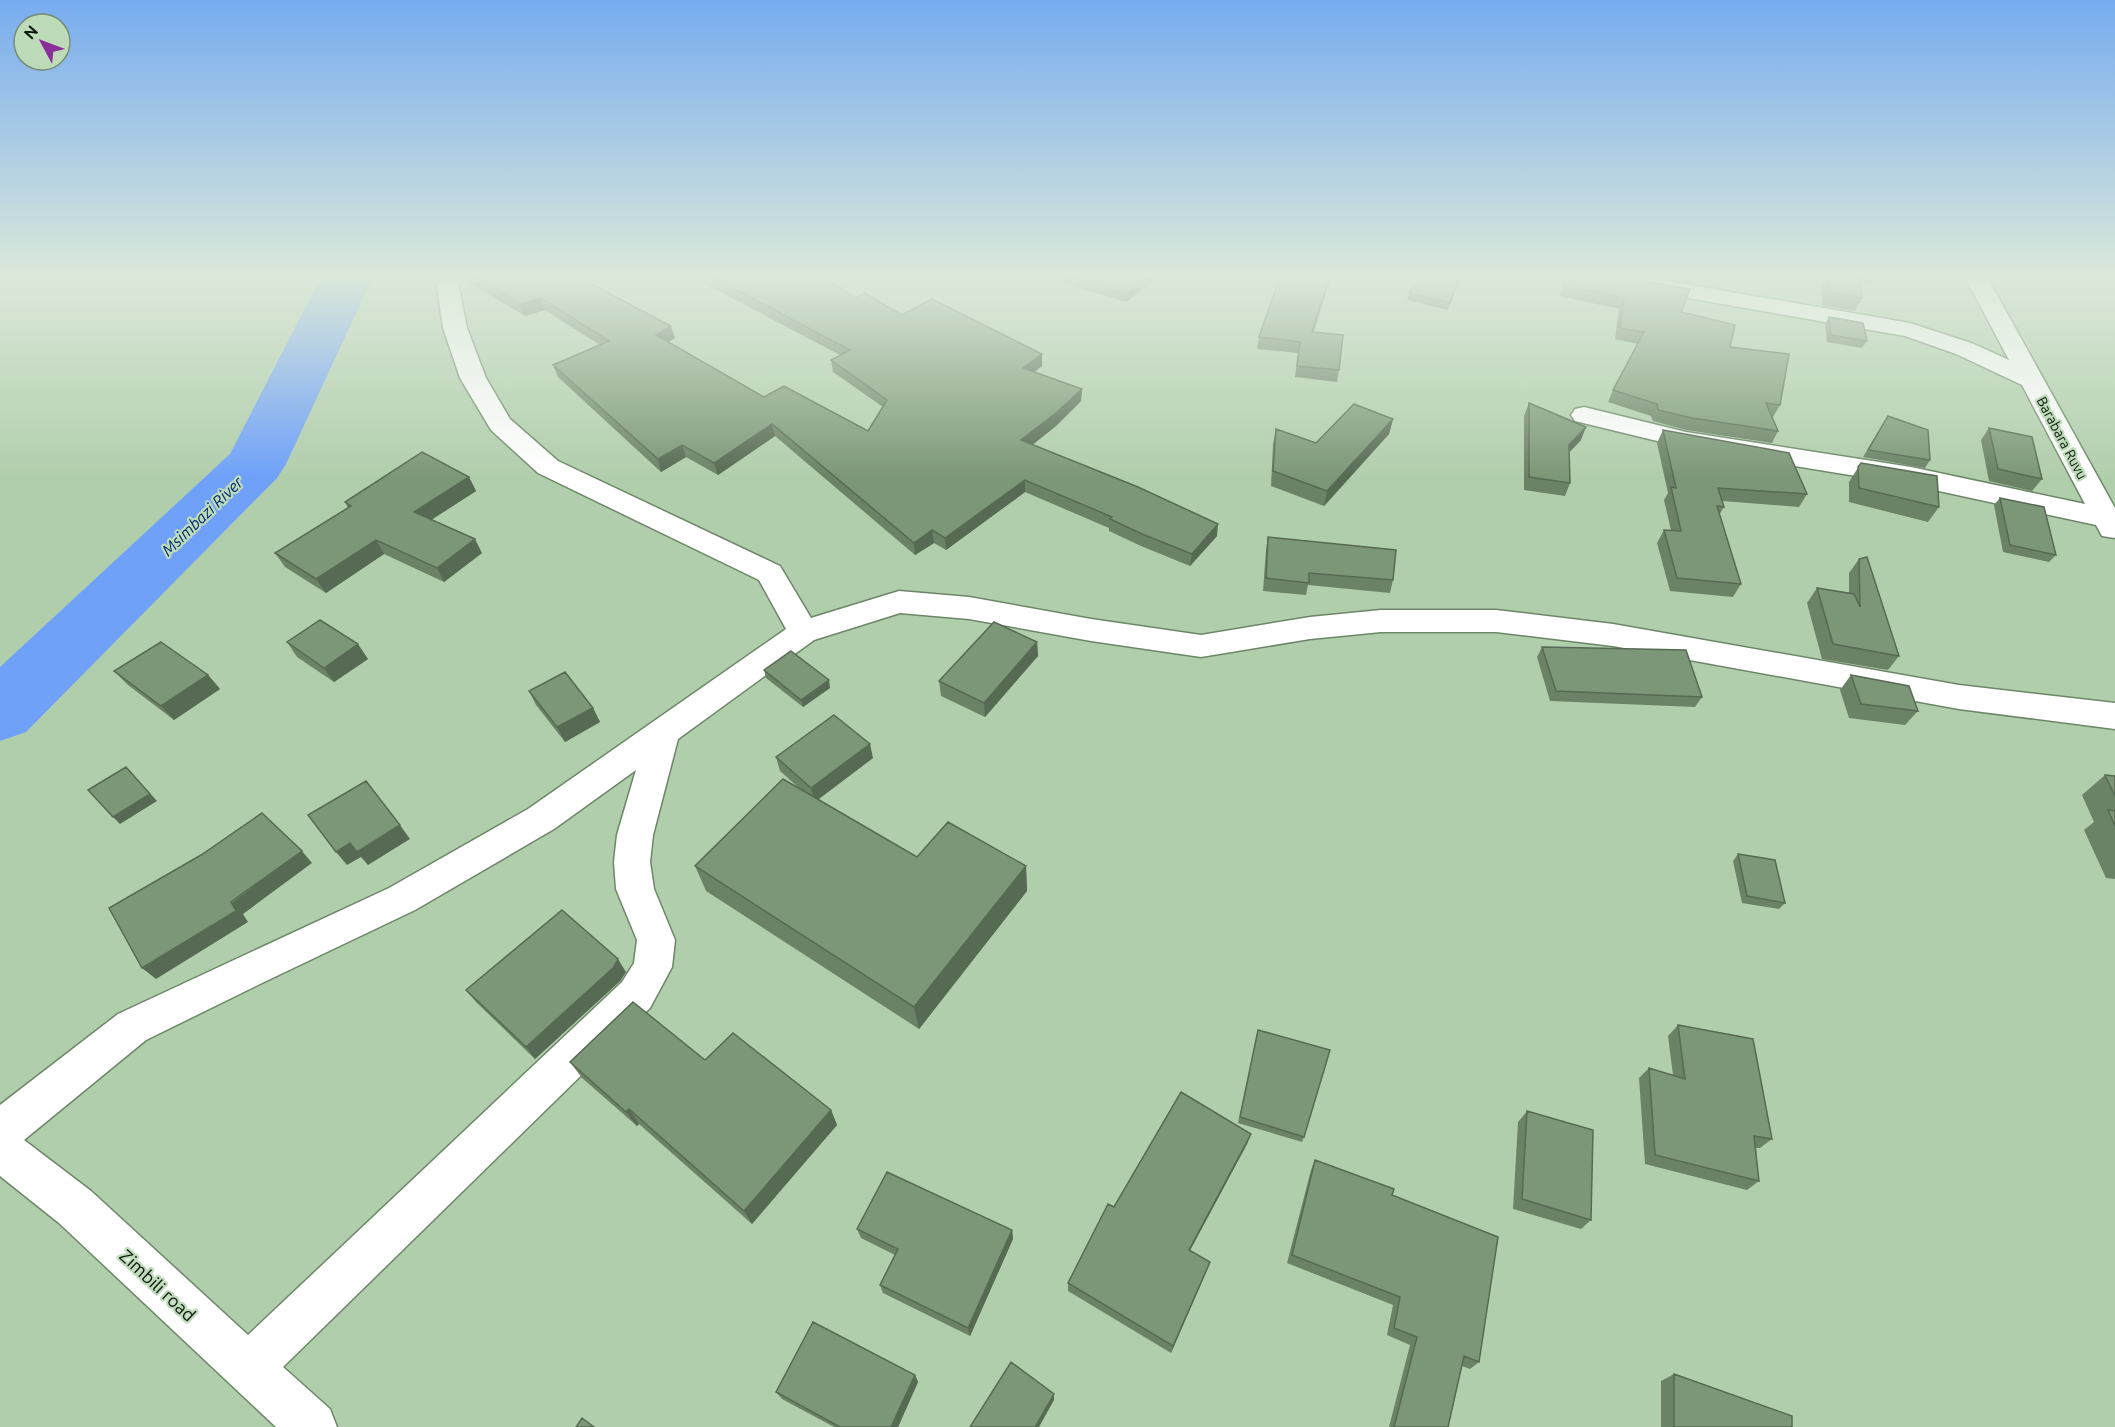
<svg xmlns="http://www.w3.org/2000/svg" width="2115" height="1427" font-family="Ubuntu,sans-serif">
<style>
.lines{fill:none;stroke-linecap:round;stroke-linejoin:round}
.river{fill:#6fa1f9;fill-rule:evenodd}
.minor-casing{stroke:#6c8767;stroke-width:3}
.minor{fill:#fff;fill-rule:evenodd}
.wall{fill:#6b8266}
.shaded-wall{fill:#576a53}
.building{fill:#7c9777;stroke:#576a53;stroke-width:1.5}
.labels{text-anchor:middle;dominant-baseline:central;stroke-width:4.5;stroke-linejoin:round;paint-order:stroke}
.far-street-label{font-size:14px;fill:#0c170b;stroke:#bedbb9}
.water-label{font-size:16px;font-style:italic;fill:#002974;stroke:#bedbb9}
.near-street-label{font-size:18px;fill:#0c170b;stroke:#bedbb9}
</style>
<rect width="100%" height="100%" fill="#b1ceac"/>
<g class="lines">
<path class="river" d="M 321,277 L 373,277 L 286,464 L 277,478 L 26,732 L 0,741 L 0,667 L 230,454 Z"/>
<defs>
<path id="minor" d="M 441,277 L 463,277 L 459,287 L 467,328 L 486,378 L 510,419 L 558,461 L 780,566 L 811,618 L 899,591 L 969,597 L 1091,619 L 1201,635 L 1310,617 L 1381,610 L 1496,610 L 1613,624 L 1959,685 L 2115,703 L 2115,729 L 1959,709 L 1613,646 L 1496,632 L 1381,632 L 1310,639 L 1201,657 L 1091,641 L 969,619 L 900,613 L 814,640 L 678,739 L 653,835 L 650,862 L 654,889 L 675,940 L 672,967 L 650,1008 L 283,1367 L 330,1409 L 337,1427 L 276,1427 L 59,1223 L 0,1176 L 0,1105 L 118,1014 L 389,888 L 528,809 L 786,629 L 759,580 L 538,473 L 491,430 L 460,378 L 443,328 L 437,287 ZM 636,770 L 617,835 L 614,862 L 616,889 L 637,940 L 634,963 L 622,982 L 248,1335 L 91,1191 L 24,1140 L 146,1040 L 262,983 L 415,910 L 554,829 Z
M 1645,277 L 1910,323 L 1974,344 L 2009,360 L 1965,277 L 1987,277 L 2115,508 L 2115,538 L 2102,536 L 2096,525 L 1911,485 L 1686,448 L 1575,421 L 1571,415 L 1575,409 L 1584,407 L 1686,432 L 1911,467 L 2085,504 L 2022,385 L 1956,354 L 1905,336 L 1637,289 L 1634,284 L 1637,279 Z"/>
</defs>
<use href="#minor" class="minor-casing"/>
<use href="#minor" class="minor"/>
</g>
<path class="wall" d="M 466,277 L 578,277 L 675,338 L 668,342 L 764,397 L 868,431 L 883,407 L 833,372 L 831,360 L 840,355 L 709,286 L 697,277 L 825,277 L 855,298 L 902,315 L 1042,354 L 1042,366 L 1034,372 L 1082,389 L 1081,401 L 1056,426 L 1032,445 L 1217,536 L 1190,566 L 1141,546 L 1109,531 L 1109,528 L 1025,492 L 946,550 L 934,543 L 915,555 L 775,436 L 718,475 L 686,457 L 661,472 L 558,377 L 553,365 L 600,345 L 545,310 L 525,316 L 468,282 Z
M 1060,277 L 1158,277 L 1126,302 L 1060,282 Z
M 1418,277 L 1461,277 L 1448,310 L 1407,300 L 1409,293 Z
M 1567,277 L 1681,312 L 1730,347 L 1780,405 L 1773,417 L 1772,416 L 1778,431 L 1772,443 L 1686,430 L 1653,421 L 1651,416 L 1608,402 L 1613,390 L 1638,344 L 1615,339 L 1619,309 L 1560,296 Z
M 1654,277 L 1695,277 L 1692,283 Z
M 1820,277 L 1874,277 L 1870,284 L 1859,282 L 1862,298 L 1855,311 L 1823,306 Z
M 1829,317 L 1867,341 L 1862,348 L 1827,342 L 1825,324 Z
M 1313,332 L 1339,370 L 1337,382 L 1295,377 L 1298,353 L 1257,349 L 1259,337 Z
M 1529,403 L 1581,440 L 1569,452 L 1570,483 L 1565,496 L 1524,490 L 1524,416 Z
M 1393,419 L 1389,434 L 1324,506 L 1271,486 L 1273,444 L 1276,429 L 1316,443 Z
M 1883,424 L 1930,460 L 1925,468 L 1863,457 Z
M 1989,428 L 2042,479 L 2032,491 L 1989,481 L 1981,440 Z
M 1663,430 L 1807,494 L 1799,507 L 1722,501 L 1724,507 L 1719,515 L 1741,584 L 1733,597 L 1670,591 L 1657,543 L 1664,530 L 1671,530 L 1664,500 L 1668,493 L 1657,443 Z
M 1861,463 L 1939,507 L 1928,522 L 1849,502 L 1849,482 Z
M 469,477 L 476,491 L 432,519 L 482,553 L 444,582 L 384,554 L 326,593 L 285,567 L 275,553 L 348,508 L 345,502 Z
M 2000,498 L 2056,555 L 2049,562 L 2003,552 L 1994,505 Z
M 1268,537 L 1393,580 L 1390,593 L 1308,585 L 1306,595 L 1263,591 L 1266,550 Z
M 1859,559 L 1899,656 L 1888,670 L 1822,659 L 1807,603 L 1817,588 L 1849,593 L 1849,573 Z
M 287,642 L 368,659 L 334,682 L 297,657 Z
M 1037,642 L 1038,656 L 985,717 L 941,696 L 939,681 Z
M 1542,647 L 1702,697 L 1695,707 L 1550,701 L 1537,657 Z
M 764,670 L 830,688 L 803,707 L 766,678 Z
M 114,671 L 208,675 L 220,689 L 174,720 L 128,685 Z
M 1851,675 L 1918,711 L 1905,725 L 1849,718 L 1840,690 Z
M 529,691 L 593,708 L 600,722 L 565,742 L 536,705 Z
M 776,757 L 873,758 L 818,799 L 917,857 L 1026,866 L 1027,891 L 919,1029 L 706,891 L 695,866 L 799,788 L 780,771 Z
M 2105,775 L 2115,776 L 2115,879 L 2106,878 L 2084,830 L 2094,822 L 2082,795 Z
M 1738,854 L 1785,903 L 1779,909 L 1742,903 L 1733,861 Z
M 626,972 L 620,981 L 535,1059 L 476,1002 L 466,990 Z
M 1678,1025 L 1772,1139 L 1760,1148 L 1756,1148 L 1759,1181 L 1747,1190 L 1645,1164 L 1639,1078 L 1649,1068 L 1673,1075 L 1668,1036 Z
M 1258,1030 L 1304,1137 L 1302,1142 L 1238,1123 Z
M 705,1060 L 831,1110 L 837,1125 L 752,1224 L 639,1124 L 637,1126 L 582,1078 L 570,1062 Z
M 1527,1111 L 1591,1220 L 1581,1229 L 1513,1209 L 1518,1122 Z
M 1251,1134 L 1247,1144 L 1190,1250 L 1207,1270 L 1171,1353 L 1068,1291 L 1068,1283 L 1114,1207 Z
M 1315,1160 L 1392,1195 L 1479,1362 L 1470,1369 L 1462,1366 L 1448,1427 L 1389,1427 L 1410,1345 L 1387,1335 L 1393,1305 L 1287,1263 L 1311,1170 Z
M 857,1229 L 1012,1230 L 1013,1239 L 970,1336 L 883,1293 L 880,1285 L 895,1255 L 861,1238 Z
M 1674,1374 L 1792,1427 L 1661,1427 L 1661,1381 Z
M 915,1375 L 918,1382 L 898,1427 L 834,1427 L 782,1399 L 776,1392 Z"/>
<path class="shaded-wall" d="M 1149,277 L 1158,277 L 1126,302 L 1126,294 Z
M 1329,277 L 1331,277 L 1310,343 L 1312,332 Z
M 541,298 L 545,310 L 525,316 L 520,304 Z
M 671,326 L 675,338 L 659,347 L 656,335 Z
M 1042,354 L 1042,366 L 1024,380 L 1023,368 Z
M 1082,389 L 1081,401 L 1056,426 L 1022,453 L 1021,440 Z
M 1393,419 L 1389,434 L 1324,506 L 1327,491 Z
M 772,424 L 775,436 L 718,475 L 714,463 Z
M 1586,427 L 1581,440 L 1564,458 L 1569,445 Z
M 682,445 L 686,457 L 661,472 L 658,459 Z
M 469,477 L 476,491 L 422,526 L 414,512 Z
M 1025,480 L 1025,492 L 946,550 L 945,538 Z
M 1218,524 L 1217,536 L 1190,566 L 1192,554 Z
M 932,530 L 934,543 L 915,555 L 914,543 Z
M 475,539 L 482,553 L 444,582 L 437,568 Z
M 376,540 L 384,554 L 326,593 L 316,579 Z
M 1037,642 L 1038,656 L 985,717 L 984,703 Z
M 358,644 L 368,659 L 334,682 L 324,668 Z
M 208,675 L 220,689 L 174,720 L 161,706 Z
M 829,680 L 830,688 L 803,707 L 801,700 Z
M 593,708 L 600,722 L 565,742 L 557,727 Z
M 870,744 L 873,758 L 815,802 L 811,788 Z
M 126,767 L 157,801 L 120,824 L 113,817 Z
M 400,825 L 410,839 L 368,865 L 361,857 L 347,865 L 336,852 L 350,843 Z
M 302,851 L 312,863 L 243,914 L 248,922 L 156,979 L 142,968 Z
M 1026,866 L 1027,891 L 919,1029 L 914,1007 Z
M 618,959 L 626,972 L 620,981 L 535,1059 L 526,1047 Z
M 629,1109 L 639,1124 L 637,1126 L 626,1112 Z
M 831,1110 L 837,1125 L 752,1224 L 744,1211 Z
M 1251,1134 L 1247,1144 L 1186,1258 L 1189,1250 Z
M 1012,1230 L 1013,1239 L 970,1336 L 968,1328 Z
M 1210,1262 L 1207,1270 L 1171,1353 L 1173,1346 Z
M 915,1375 L 918,1382 L 898,1427 L 891,1427 Z
M 1054,1394 L 1054,1400 L 1039,1427 L 1035,1427 Z"/>
<path class="building" d="M 475,277 L 578,277 L 671,326 L 656,335 L 764,397 L 784,386 L 868,431 L 887,400 L 831,360 L 850,350 L 712,277 L 825,277 L 855,298 L 865,293 L 902,315 L 932,299 L 1042,354 L 1023,368 L 1082,389 L 1056,413 L 1021,440 L 1138,487 L 1218,524 L 1192,554 L 1142,534 L 1110,519 L 1112,517 L 1025,480 L 945,538 L 932,530 L 914,543 L 772,424 L 714,463 L 682,445 L 658,459 L 553,365 L 609,341 L 541,298 L 520,304 Z
M 1066,277 L 1149,277 L 1126,294 Z
M 1280,277 L 1329,277 L 1312,332 L 1343,335 L 1339,370 L 1297,366 L 1300,342 L 1259,337 Z
M 1418,277 L 1460,277 L 1450,303 L 1409,293 Z
M 1567,277 L 1620,277 L 1690,289 L 1681,312 L 1735,325 L 1730,347 L 1789,354 L 1780,405 L 1766,403 L 1778,431 L 1692,418 L 1658,410 L 1657,404 L 1613,390 L 1644,332 L 1620,328 L 1624,298 L 1564,285 Z
M 1828,277 L 1858,277 L 1862,298 L 1830,292 Z
M 1829,317 L 1863,323 L 1867,341 L 1831,335 Z
M 1529,403 L 1586,427 L 1569,445 L 1570,483 L 1529,477 Z
M 1354,404 L 1393,419 L 1327,491 L 1273,471 L 1276,429 L 1316,443 Z
M 1888,416 L 1928,430 L 1930,460 L 1868,450 Z
M 1989,428 L 2032,437 L 2042,479 L 1998,469 Z
M 1663,430 L 1789,453 L 1807,494 L 1718,488 L 1724,507 L 1717,506 L 1741,584 L 1677,578 L 1664,530 L 1681,531 L 1671,487 L 1676,488 Z
M 422,452 L 469,477 L 414,512 L 475,539 L 437,568 L 376,540 L 316,579 L 275,553 L 351,506 L 345,502 Z
M 1861,463 L 1937,476 L 1939,507 L 1859,488 L 1858,467 Z
M 2000,498 L 2044,507 L 2056,555 L 2010,545 Z
M 1268,537 L 1396,550 L 1393,580 L 1309,573 L 1309,583 L 1266,578 Z
M 1867,557 L 1899,656 L 1833,644 L 1817,588 L 1854,594 L 1860,607 L 1859,559 Z
M 320,620 L 358,644 L 324,668 L 287,642 Z
M 994,622 L 1037,642 L 984,703 L 939,681 Z
M 161,642 L 208,675 L 161,706 L 114,671 Z
M 1542,647 L 1686,650 L 1702,697 L 1556,691 Z
M 791,651 L 829,680 L 801,700 L 764,670 Z
M 565,672 L 593,708 L 557,727 L 529,691 Z
M 1851,675 L 1909,686 L 1918,711 L 1861,704 Z
M 834,715 L 870,744 L 811,788 L 776,757 Z
M 126,767 L 150,794 L 113,817 L 88,790 Z
M 2105,775 L 2115,776 L 2115,796 Z
M 783,779 L 917,857 L 948,822 L 1026,866 L 914,1007 L 695,866 Z
M 366,781 L 400,825 L 357,852 L 350,843 L 336,852 L 308,815 Z
M 2108,810 L 2115,811 L 2115,826 Z
M 262,813 L 302,851 L 231,902 L 236,911 L 142,968 L 109,908 L 201,855 Z
M 1738,854 L 1775,860 L 1785,903 L 1747,896 Z
M 562,910 L 618,959 L 613,968 L 526,1047 L 466,990 Z
M 633,1002 L 705,1060 L 733,1033 L 831,1110 L 744,1211 L 629,1109 L 626,1112 L 570,1062 Z
M 1678,1025 L 1753,1039 L 1772,1139 L 1754,1136 L 1759,1181 L 1655,1155 L 1649,1068 L 1685,1079 Z
M 1258,1030 L 1330,1050 L 1304,1137 L 1240,1117 Z
M 1181,1092 L 1251,1134 L 1189,1250 L 1210,1262 L 1173,1346 L 1068,1283 L 1108,1204 L 1114,1207 Z
M 1527,1111 L 1593,1130 L 1591,1220 L 1522,1199 Z
M 1315,1160 L 1394,1189 L 1392,1195 L 1498,1237 L 1479,1362 L 1464,1356 L 1448,1427 L 1394,1427 L 1417,1337 L 1394,1328 L 1400,1297 L 1292,1255 Z
M 887,1172 L 1012,1230 L 968,1328 L 880,1285 L 898,1249 L 857,1229 Z
M 813,1322 L 915,1375 L 891,1427 L 840,1427 L 776,1392 Z
M 1011,1362 L 1054,1394 L 1035,1427 L 970,1427 Z
M 1674,1374 L 1792,1416 L 1792,1427 L 1674,1427 Z
M 582,1418 L 594,1427 L 576,1427 Z"/>
<linearGradient id="sky" x2="0" y2="1"><stop stop-color="#77acef"/><stop offset="0.58" stop-color="#dce9da"/><stop offset="1" stop-color="#dce9da" stop-opacity="0"/></linearGradient>
<rect width="2115" height="477" fill="url(#sky)"/>
<g class="labels">
<g class="far-street-label">
<text transform="translate(2062 438) rotate(62)">Barabara Ruvu</text>
</g>
<g class="water-label">
<text transform="translate(202 516) rotate(-44)">Msimbazi River</text>
</g>
<g class="near-street-label">
<text transform="translate(158 1285) rotate(43)">Zimbili road</text>
</g>
</g>
<g transform="translate(42 42) rotate(311)"><circle r="28" fill="#bedbb9" stroke="#778d73" stroke-width="1.5"/>
<path d="M0-4.5L10 22L0 15L-10 22Z" fill="#8a2f9a"/>
<text y="-9" font-size="16" font-weight="bold" text-anchor="middle" fill="#0c170b">N</text>
</g>
</svg>
